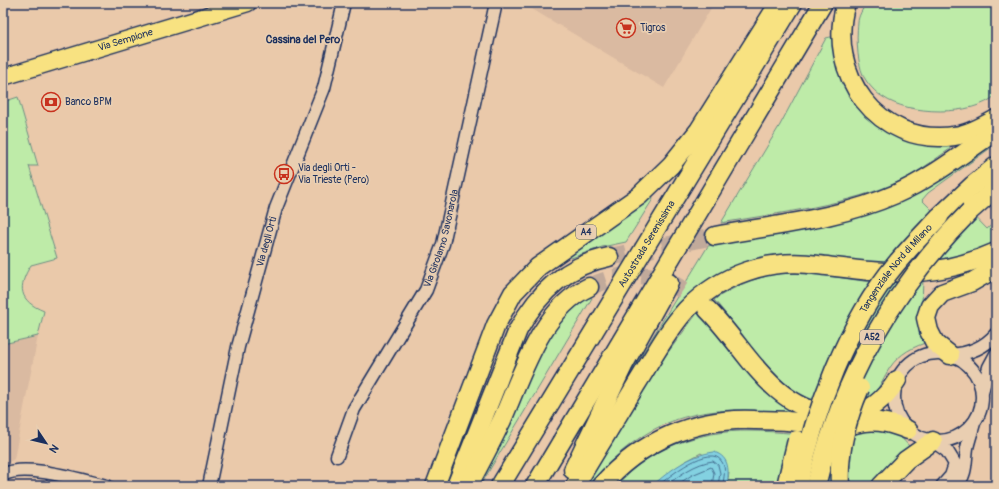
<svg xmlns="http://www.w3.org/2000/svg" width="999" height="489" font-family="Pangolin,sans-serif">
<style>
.built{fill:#dabaa1}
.green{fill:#beeba8;stroke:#6c8d83}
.water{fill:#83d1e1;stroke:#5990ad}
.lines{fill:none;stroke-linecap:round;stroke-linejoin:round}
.shore{stroke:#457092;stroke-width:1}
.highway-tunnel{stroke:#c1aa9b;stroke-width:18;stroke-dasharray:18 9;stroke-linecap:butt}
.minor-casing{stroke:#1b2f5e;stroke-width:15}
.major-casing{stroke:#1b2f5e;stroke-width:19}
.highway-casing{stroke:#1b2f5e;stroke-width:21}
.minor{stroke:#e9ceb1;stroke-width:12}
.major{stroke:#f8e281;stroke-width:16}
.highway{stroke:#f8e281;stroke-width:18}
.highway-bridge-casing{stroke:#1b2f5e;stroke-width:21;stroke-linecap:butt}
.highway-bridge{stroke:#f8e281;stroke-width:18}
.labels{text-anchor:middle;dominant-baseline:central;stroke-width:3.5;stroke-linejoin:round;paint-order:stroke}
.shield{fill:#e9ceb1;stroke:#595f77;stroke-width:1}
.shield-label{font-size:9px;font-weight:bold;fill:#1b2f5e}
.poi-label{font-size:10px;fill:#1b2f5e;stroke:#e9ceb1;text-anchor:start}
.street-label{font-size:10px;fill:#1b2f5e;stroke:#e9ceb1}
.neighbourhood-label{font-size:11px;font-weight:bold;fill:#1b2f5e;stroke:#e9ceb1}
</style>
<rect width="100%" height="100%" fill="#eac9aa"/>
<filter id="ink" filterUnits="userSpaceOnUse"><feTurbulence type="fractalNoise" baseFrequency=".025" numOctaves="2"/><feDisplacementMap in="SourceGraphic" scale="8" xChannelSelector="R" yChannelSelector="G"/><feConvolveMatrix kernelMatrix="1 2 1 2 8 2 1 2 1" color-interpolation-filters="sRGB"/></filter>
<g filter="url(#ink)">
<path class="built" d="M 522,3 L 714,3 L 664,88 Z
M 38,336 L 14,459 L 3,466 L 3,344 Z"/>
<path class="green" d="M 866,3 L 996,3 L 996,95 C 973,117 908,115 883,97 C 877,94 871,87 867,82 C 857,70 856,38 858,23 C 858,16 863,9 866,3 Z
M 835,36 L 855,102 L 949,145 L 950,149 C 935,159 919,172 902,180 C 851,205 777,213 721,223 L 780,125 L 826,38 Z
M 18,97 L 38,166 L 29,166 L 57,258 L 31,265 C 17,287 19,301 44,311 L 38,336 L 3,344 L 3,102 Z
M 996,138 L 996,144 L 928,193 L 922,200 L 945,223 L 964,205 L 987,229 L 996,221 L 996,245 L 973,254 L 915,266 L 720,275 L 611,414 L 616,397 L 708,246 L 865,215 L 893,204 Z
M 652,197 L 653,199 L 626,242 L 602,247 L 571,258 L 569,255 Z
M 778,273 L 814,274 L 871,282 L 923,280 L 922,303 L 925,343 C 908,349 895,357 886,374 C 881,383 877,392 869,399 C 862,404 855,405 846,406 C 789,414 747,336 714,300 C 734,286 755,278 778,273 Z
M 588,297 L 592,298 L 480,486 L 475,486 L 549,336 C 560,320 571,306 588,297 Z
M 698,312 C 720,335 736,364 759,385 C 769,394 781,401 792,407 L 791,413 C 699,403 649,415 587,486 L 583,486 L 666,355 Z
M 874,429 L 898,434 L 910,447 L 873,486 L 727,486 L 729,473 L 701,453 L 684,462 L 652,486 L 616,486 C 649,448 700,430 750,431 C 779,431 808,436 838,435 C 850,434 862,431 874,429 Z"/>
<path class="water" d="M 714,452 C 730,457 729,471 727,486 L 652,486 C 670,470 690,455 714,452 Z"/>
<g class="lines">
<path class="shore" d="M 658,486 C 668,477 711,442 722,462 C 727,469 723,478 723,486
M 666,486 C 679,475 696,463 713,461 L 718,465 L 720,473 L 718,486
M 675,486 L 692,475 L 711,467 L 714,473 L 712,486"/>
<path class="highway-tunnel" d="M 609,257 L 715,236
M 589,287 C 639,265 668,274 707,309"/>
<defs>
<g id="minor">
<circle cx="938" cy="397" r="44"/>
<path d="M 950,355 C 968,354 984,348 996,334"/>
<path d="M 982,392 L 989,367 L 996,354"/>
<path d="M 933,441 L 947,451 L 955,464 L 951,476 L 942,486"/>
<path id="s1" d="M 337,456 L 354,409 L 426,290 L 443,244 L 496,3"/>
<path d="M 3,475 C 25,462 82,481 107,486"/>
<path id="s2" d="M 209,486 L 238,347 L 276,208 L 324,88 L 344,3"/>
<path d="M 956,486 C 967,475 965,462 967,448 C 969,439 972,431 974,423"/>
</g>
<g id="major">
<path id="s3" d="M 3,77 L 248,3"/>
</g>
<g id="highway">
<path d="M 846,3 C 825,73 878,147 954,136 C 969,134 983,126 996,119"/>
<path d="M 970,211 L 996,188"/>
<path d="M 939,217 L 973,185 L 996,166"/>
<path d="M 715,236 C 775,225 839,219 896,194 C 932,178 963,153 996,131"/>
<path d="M 707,309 C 748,350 768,405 833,416"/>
<path d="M 950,355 L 935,343 L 929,331 L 926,318 L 930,306 L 942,293 L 972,282 L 996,268"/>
<path d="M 847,418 C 870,412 885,399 897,380"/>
<path d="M 573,470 L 623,366 L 669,283"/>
<path d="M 435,486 L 496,325 L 513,293 L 538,267 L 639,196 L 671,165 L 699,130 L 779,3"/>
<path d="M 456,486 L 518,330 C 538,293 567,265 609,257"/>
<path d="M 468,486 C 480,464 491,443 502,420 C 522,375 541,309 589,287"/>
<path id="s4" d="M 500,486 L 793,3"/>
<path d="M 535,486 L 823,3"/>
<path d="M 575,486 C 595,452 616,419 636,385 C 652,360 666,332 686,310 C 721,274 769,258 818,265 C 886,273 931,281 996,252"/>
<path d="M 601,486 C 640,441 696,417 755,420 C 773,420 792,421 810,423 C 820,424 830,427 840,427 C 848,427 856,423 864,422 C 880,420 893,424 908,430"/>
<path d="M 881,486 L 906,460 L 933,441"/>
</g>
</defs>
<use href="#minor" class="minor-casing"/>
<use href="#major" class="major-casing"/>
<use href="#highway" class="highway-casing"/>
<use href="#minor" class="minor"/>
<use href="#major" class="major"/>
<use href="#highway" class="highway"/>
<defs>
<g id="highway-bridge">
<path d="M 786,486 L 797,440"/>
<path id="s5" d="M 798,486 C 815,411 846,324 896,264 C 909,248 925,232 939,217"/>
<path d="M 816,486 C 842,377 892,290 970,211"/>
<path d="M 840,486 C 838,453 847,418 860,388"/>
</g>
</defs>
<use href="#highway-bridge" class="highway-bridge-casing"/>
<use href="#highway-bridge" class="highway-bridge"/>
</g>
</g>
<defs>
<symbol id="supermarket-ring" viewBox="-11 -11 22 22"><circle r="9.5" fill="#e9ceb1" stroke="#c8321e" stroke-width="1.5"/><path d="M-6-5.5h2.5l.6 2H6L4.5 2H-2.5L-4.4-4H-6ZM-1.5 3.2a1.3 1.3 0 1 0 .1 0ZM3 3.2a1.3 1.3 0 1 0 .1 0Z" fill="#c8321e"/></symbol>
<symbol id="bank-ring" viewBox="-11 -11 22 22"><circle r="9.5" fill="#e9ceb1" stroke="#c8321e" stroke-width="1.5"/><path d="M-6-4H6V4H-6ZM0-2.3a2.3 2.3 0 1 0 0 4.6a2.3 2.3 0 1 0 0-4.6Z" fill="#c8321e"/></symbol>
<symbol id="bus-ring" viewBox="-11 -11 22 22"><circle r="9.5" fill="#e9ceb1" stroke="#c8321e" stroke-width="1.5"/><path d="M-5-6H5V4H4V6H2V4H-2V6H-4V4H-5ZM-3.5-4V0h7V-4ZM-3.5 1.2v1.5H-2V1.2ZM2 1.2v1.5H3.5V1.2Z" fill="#c8321e"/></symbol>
</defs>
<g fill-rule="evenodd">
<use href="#supermarket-ring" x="615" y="17" width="22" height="22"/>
<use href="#bank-ring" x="40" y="91" width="22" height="22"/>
<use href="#bus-ring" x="273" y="163" width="22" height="22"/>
</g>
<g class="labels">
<g class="shield">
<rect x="576" y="225" width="20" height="14" rx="3"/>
<rect x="860" y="330" width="24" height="14" rx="3"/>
</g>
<g class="shield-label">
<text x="586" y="232">A4</text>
<text x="872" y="337">A52</text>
</g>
<g class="poi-label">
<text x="640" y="28">Tigros</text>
<text x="65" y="102">Banco BPM</text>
<text x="298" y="168">Via degli Orti -<tspan x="298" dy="12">Via Trieste (Pero)</tspan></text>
</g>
<g class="street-label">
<text stroke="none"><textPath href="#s3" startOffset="128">Via Sempione</textPath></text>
<text stroke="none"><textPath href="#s1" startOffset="243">Via Girolamo Savonarola</textPath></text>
<text stroke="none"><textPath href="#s2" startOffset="251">Via degli Orti</textPath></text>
<text stroke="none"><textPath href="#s4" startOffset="283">Autostrada Serenissima</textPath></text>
<text stroke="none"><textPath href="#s5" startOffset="241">Tangenziale Nord di Milano</textPath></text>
</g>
<g class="neighbourhood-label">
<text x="303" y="39">Cassina del Pero</text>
</g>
</g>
<rect width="999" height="489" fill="none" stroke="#e9ceb1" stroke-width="16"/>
<rect x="8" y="8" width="983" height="473" fill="none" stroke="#1b2f5e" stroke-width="1.5" filter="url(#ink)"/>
<g transform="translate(46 443) rotate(125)" stroke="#e9ceb1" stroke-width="3" paint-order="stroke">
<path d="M0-3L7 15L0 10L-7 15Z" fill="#1b2f5e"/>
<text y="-6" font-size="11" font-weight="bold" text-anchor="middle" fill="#1b2f5e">N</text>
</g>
</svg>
